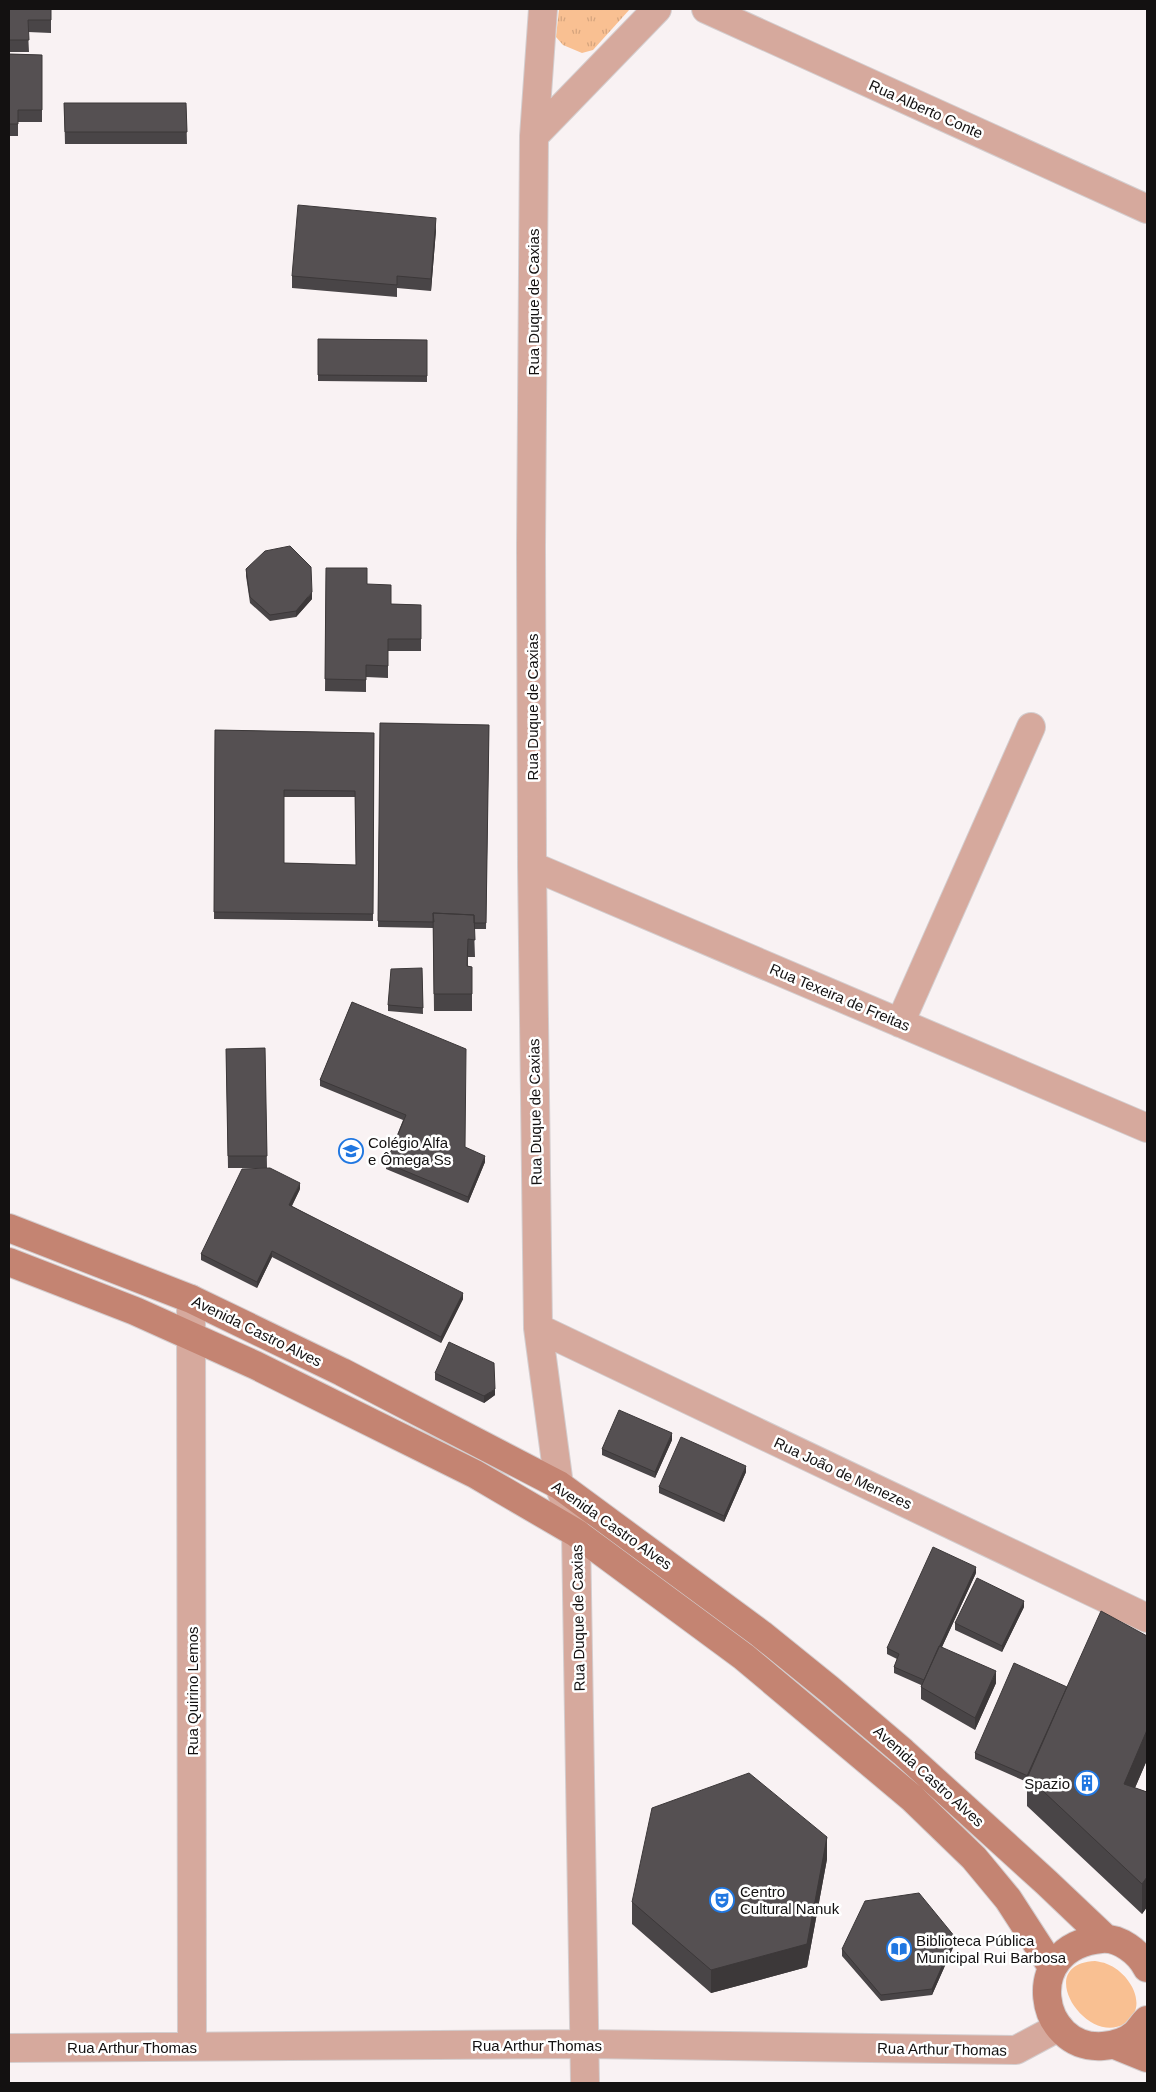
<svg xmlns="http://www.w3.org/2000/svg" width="1156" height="2092" font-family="Arial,sans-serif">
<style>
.green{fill:#f9c092}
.park{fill:url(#park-tufts)}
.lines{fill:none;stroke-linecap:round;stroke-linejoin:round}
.minor-casing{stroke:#d4cecf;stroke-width:30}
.secondary-casing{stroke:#d4cecf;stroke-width:30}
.minor{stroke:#d6a99d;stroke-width:28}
.secondary{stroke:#c48472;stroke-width:28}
.wall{fill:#494547;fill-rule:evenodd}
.shaded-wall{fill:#3c3839}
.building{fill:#555052;stroke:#3c3839;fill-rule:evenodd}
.labels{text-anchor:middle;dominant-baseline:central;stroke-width:5;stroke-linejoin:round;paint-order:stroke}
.street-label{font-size:15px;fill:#131111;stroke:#fff}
.poi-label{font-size:15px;fill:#131111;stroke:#fff;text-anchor:start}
</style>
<defs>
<pattern id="park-tufts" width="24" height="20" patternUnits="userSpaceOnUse" patternTransform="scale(1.25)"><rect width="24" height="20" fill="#f9c092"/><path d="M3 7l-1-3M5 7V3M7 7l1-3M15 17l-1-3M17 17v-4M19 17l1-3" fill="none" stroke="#d5a47d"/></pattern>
</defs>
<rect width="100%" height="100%" fill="#f9f2f3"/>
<path class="green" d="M 1095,1961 C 1099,1962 1103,1962 1107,1964 C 1129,1972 1151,2007 1124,2024 C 1086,2046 1032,1964 1095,1961 Z"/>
<path class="park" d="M 559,9 L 630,9 L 593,50 L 582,53 L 563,45 L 556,37 Z"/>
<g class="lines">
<defs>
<path id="minor" d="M 543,9 L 534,136 L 531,546 L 532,866 L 538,1328 L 559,1485 L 576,1533 L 585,2083
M 706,9 L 1147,209
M 534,136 L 657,9
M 532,866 L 1147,1128
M 900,1023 L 1031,727
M 191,1299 L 192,2046
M 538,1328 L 1147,1618
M 9,2048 L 585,2044 L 1016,2050 L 1059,2027"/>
<path id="secondary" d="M 9,1228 L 191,1299 L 342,1372 L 559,1485 L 761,1634 L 829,1689 L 903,1752 L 1046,1882 L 1105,1938
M 9,1262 L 135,1311 L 255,1365 L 475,1474 L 576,1533 L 744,1657 L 912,1798 L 974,1858 L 1008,1899 L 1052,1967
M 1147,1968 C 1139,1952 1119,1937 1101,1939 C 1020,1947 1038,2051 1103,2046 C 1114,2045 1126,2042 1135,2034 C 1139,2030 1143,2024 1147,2020
M 1115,2045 L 1147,2058"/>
</defs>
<use href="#minor" class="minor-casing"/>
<use href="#secondary" class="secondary-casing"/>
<use href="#minor" class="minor"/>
<use href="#secondary" class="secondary"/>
</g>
<path class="wall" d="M 9,9 L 51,9 L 51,33 L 28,32 L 29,52 L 9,52 Z
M 9,54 L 42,55 L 42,122 L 18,122 L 18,136 L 9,136 Z
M 64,103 L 186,103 L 187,144 L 65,144 Z
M 436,230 L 431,291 L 397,288 L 397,297 L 292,288 L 292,276 Z
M 318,339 L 427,340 L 427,382 L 318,381 Z
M 326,568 L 367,584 L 391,604 L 421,605 L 421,651 L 388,651 L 388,678 L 366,677 L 366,692 L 325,691 Z
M 246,569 L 312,599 L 296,617 L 270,621 L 250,603 L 246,576 Z
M 380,723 L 489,725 L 486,929 L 474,929 L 475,957 L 468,957 L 468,966 L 472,967 L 472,1011 L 434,1011 L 433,928 L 378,927 Z
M 215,730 L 374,733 L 373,921 L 214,919 ZM 284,797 L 355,797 L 356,865 L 284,863 Z
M 422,968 L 423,1014 L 388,1011 L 388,1005 Z
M 352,1002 L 465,1147 L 485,1162 L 468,1203 L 386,1169 L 386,1163 L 403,1120 L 320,1086 L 320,1080 Z
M 265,1048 L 267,1168 L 228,1168 L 226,1049 Z
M 300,1189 L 292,1206 L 463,1299 L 441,1343 L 272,1257 L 257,1288 L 201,1260 L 201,1254 Z
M 435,1373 L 495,1395 L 484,1403 L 435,1380 Z
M 672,1440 L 655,1478 L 602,1455 L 602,1449 Z
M 746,1472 L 724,1522 L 659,1493 L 659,1487 Z
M 976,1573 L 942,1647 L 996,1683 L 975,1730 L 921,1699 L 921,1685 L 894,1673 L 894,1667 L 897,1659 L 887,1654 L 887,1648 Z
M 1024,1607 L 1002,1652 L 955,1630 L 955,1623 Z
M 1147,1636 L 1147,1760 L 1135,1788 L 1147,1792 L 1147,1907 L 1142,1914 L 1027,1806 L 1027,1782 L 975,1759 L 975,1753 L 1067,1687 Z
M 827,1859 L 807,1967 L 711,1993 L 632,1924 L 632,1902 Z
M 955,1943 L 932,1995 L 881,2001 L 842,1956 L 842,1949 Z"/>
<path class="shaded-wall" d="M 436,218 L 436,230 L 431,291 L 431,279 Z
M 312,592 L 312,599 L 296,617 L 296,611 Z
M 485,1156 L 485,1162 L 468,1203 L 468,1197 Z
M 300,1183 L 300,1189 L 289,1211 L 289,1205 Z
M 272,1251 L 272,1257 L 257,1288 L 257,1282 Z
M 463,1293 L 463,1299 L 441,1343 L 441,1337 Z
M 495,1389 L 495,1395 L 484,1403 L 484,1396 Z
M 672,1433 L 672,1440 L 655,1478 L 655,1472 Z
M 746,1466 L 746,1472 L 724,1522 L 724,1516 Z
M 976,1567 L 976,1573 L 924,1686 L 924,1680 Z
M 1024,1601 L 1024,1607 L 1002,1652 L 1002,1646 Z
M 996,1671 L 996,1683 L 975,1730 L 975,1718 Z
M 1147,1730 L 1147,1760 L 1124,1813 L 1124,1784 Z
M 827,1837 L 827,1859 L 807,1967 L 711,1993 L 711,1970 Z
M 1147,1877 L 1147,1907 L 1142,1914 L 1142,1884 Z
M 955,1937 L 955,1943 L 932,1995 L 932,1989 Z"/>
<path class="building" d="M 9,9 L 51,9 L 51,20 L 28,20 L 29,40 L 9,40 Z
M 9,54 L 42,55 L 42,110 L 18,110 L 18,124 L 9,124 Z
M 64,103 L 186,103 L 187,132 L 65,132 Z
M 298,205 L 436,218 L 431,279 L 397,276 L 397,285 L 292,276 Z
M 318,339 L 427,340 L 427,376 L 318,375 Z
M 290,546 L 311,567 L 312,592 L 296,611 L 270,615 L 250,597 L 246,569 L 265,551 Z
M 326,568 L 367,568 L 367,584 L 391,585 L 391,604 L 421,605 L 421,639 L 388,639 L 388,666 L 366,665 L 366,680 L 325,679 Z
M 380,723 L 489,725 L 486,923 L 474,923 L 474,915 L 433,913 L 434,922 L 378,921 Z
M 215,730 L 374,733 L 373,914 L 214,912 ZM 284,790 L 355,791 L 356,865 L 284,863 Z
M 433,913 L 474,915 L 475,940 L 468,939 L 467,966 L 472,967 L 472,994 L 434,994 Z
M 422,968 L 423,1008 L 388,1005 L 391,969 Z
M 352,1002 L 466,1049 L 465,1147 L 485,1156 L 468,1197 L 386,1163 L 406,1115 L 320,1080 Z
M 265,1048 L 267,1156 L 228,1156 L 226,1049 Z
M 270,1168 L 300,1183 L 289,1205 L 463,1293 L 441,1337 L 272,1251 L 257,1282 L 201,1254 L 242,1169 Z
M 449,1342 L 494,1363 L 495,1389 L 484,1396 L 435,1373 Z
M 619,1410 L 672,1433 L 655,1472 L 602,1449 Z
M 681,1437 L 746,1466 L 724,1516 L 659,1487 Z
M 933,1547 L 976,1567 L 924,1680 L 894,1667 L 899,1654 L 887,1648 Z
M 977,1578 L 1024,1601 L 1002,1646 L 955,1623 Z
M 1101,1611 L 1147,1636 L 1147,1730 L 1124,1784 L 1147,1792 L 1147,1877 L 1142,1884 L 1027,1776 Z
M 939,1646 L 996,1671 L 975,1718 L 921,1687 Z
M 1014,1663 L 1067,1687 L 1028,1776 L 975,1753 Z
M 749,1773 L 827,1837 L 807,1944 L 711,1970 L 632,1902 L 652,1808 Z
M 919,1893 L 955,1937 L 932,1989 L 881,1995 L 842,1949 L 865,1901 Z"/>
<defs>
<symbol id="school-ring" viewBox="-11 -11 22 22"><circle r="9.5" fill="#fff" stroke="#2077e1" stroke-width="1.5"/><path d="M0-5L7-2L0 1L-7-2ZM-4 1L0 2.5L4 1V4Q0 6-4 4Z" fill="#2077e1"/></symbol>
<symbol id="building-ring" viewBox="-11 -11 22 22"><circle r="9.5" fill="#fff" stroke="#2077e1" stroke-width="1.5"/><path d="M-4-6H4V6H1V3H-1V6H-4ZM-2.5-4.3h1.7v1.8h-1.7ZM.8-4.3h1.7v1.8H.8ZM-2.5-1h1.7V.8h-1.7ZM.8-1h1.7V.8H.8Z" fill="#2077e1"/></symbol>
<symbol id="theatre-ring" viewBox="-11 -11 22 22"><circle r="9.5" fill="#fff" stroke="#2077e1" stroke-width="1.5"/><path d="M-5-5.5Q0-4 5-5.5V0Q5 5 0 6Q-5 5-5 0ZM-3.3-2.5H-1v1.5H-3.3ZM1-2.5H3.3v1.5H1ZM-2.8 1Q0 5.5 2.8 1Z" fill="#2077e1"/></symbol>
<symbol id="library-ring" viewBox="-11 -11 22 22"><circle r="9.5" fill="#fff" stroke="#2077e1" stroke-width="1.5"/><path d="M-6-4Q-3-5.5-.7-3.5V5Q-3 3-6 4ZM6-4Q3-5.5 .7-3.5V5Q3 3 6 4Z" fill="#2077e1"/></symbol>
</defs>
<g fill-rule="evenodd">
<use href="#school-ring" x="337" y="1137" width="28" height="28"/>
<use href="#building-ring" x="1073" y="1769" width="28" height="28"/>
<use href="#theatre-ring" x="708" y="1886" width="28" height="28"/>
<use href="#library-ring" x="885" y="1935" width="28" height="28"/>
</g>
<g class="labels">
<g class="street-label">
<text transform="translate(926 109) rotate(24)">Rua Alberto Conte</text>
<text transform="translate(533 302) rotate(-90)">Rua Duque de Caxias</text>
<text transform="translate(532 707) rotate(-90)">Rua Duque de Caxias</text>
<text transform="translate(840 997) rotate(23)">Rua Texeira de Freitas</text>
<text transform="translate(535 1112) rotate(-91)">Rua Duque de Caxias</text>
<text transform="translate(257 1331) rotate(26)">Avenida Castro Alves</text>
<text transform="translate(843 1473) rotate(25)">Rua João de Menezes</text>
<text transform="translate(612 1525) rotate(35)">Avenida Castro Alves</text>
<text transform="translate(578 1618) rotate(-91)">Rua Duque de Caxias</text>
<text transform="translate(192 1691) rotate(-90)">Rua Quirino Lemos</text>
<text transform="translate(929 1776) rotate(42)">Avenida Castro Alves</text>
<text x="537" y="2045">Rua Arthur Thomas</text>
<text x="132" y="2047">Rua Arthur Thomas</text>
<text transform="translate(942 2049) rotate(1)">Rua Arthur Thomas</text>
</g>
<g class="poi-label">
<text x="368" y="1142">Colégio Alfa<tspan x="368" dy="17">e Ômega Ss</tspan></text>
<text x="1070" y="1783" text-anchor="end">Spazio</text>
<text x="740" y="1891">Centro<tspan x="740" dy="17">Cultural Nanuk</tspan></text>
<text x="916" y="1940">Biblioteca Pública<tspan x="916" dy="17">Municipal Rui Barbosa</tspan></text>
</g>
</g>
<rect width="1156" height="2092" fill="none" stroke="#131111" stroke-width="20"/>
</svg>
